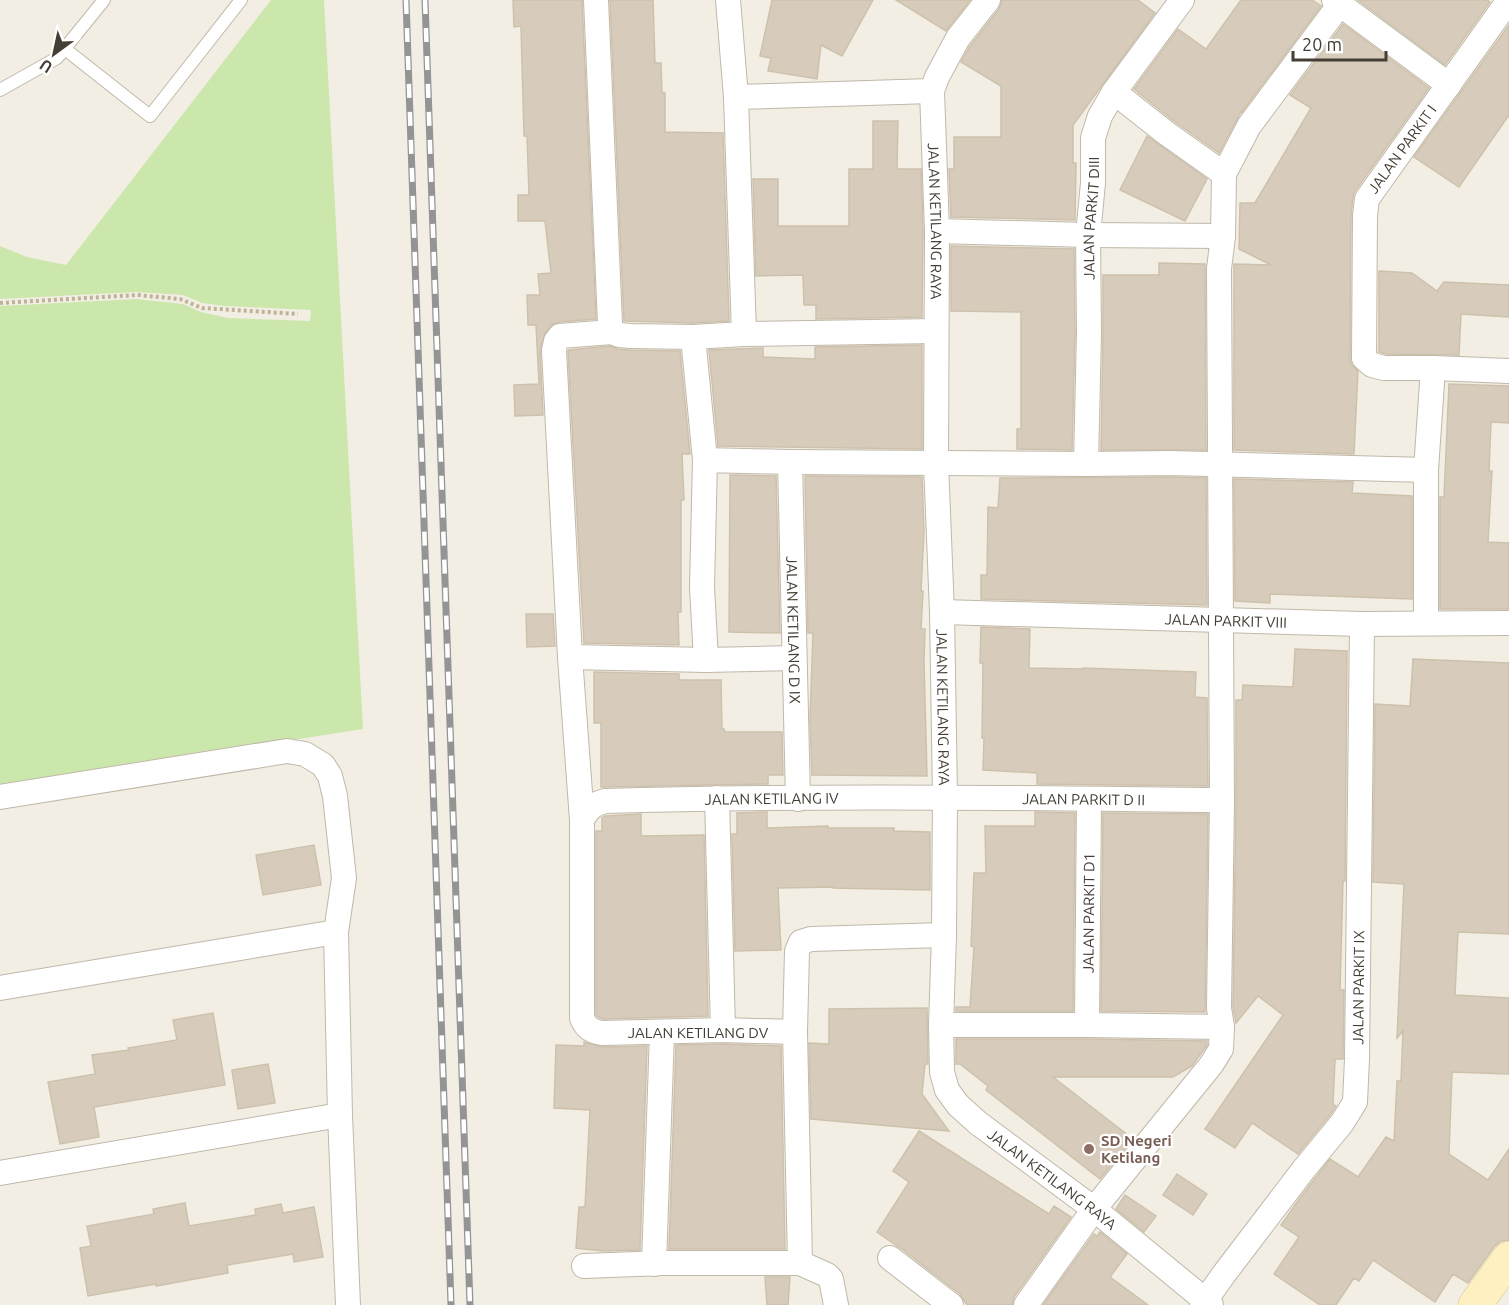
<svg xmlns="http://www.w3.org/2000/svg" width="1509" height="1305" font-family="Ubuntu,sans-serif">
<style>
.green{fill:#cce7ac}
.building{fill:#d7ccbc;stroke:#cec1ac;stroke-width:1.5}
.lines{fill:none;stroke-linecap:round;stroke-linejoin:round}
.lane-casing{stroke:#c0b8a9;stroke-width:14}
.street-casing{stroke:#c0b8a9;stroke-width:26}
.secondary-casing{stroke:#d3c293;stroke-width:34}
.path{stroke:#bfb298;stroke-width:4;stroke-dasharray:3 3;stroke-linecap:butt}
.lane{stroke:#fff;stroke-width:12}
.street{stroke:#fff;stroke-width:24}
.secondary{stroke:#fff0c1;stroke-width:33}
.rail-casing{stroke:#949494;stroke-width:7}
.rail{stroke:#fff;stroke-width:4.5;stroke-dasharray:14;stroke-linecap:butt}
.education-dot{fill:#8d6e63;stroke:#fff;stroke-width:2}
.labels{text-anchor:middle;dominant-baseline:central;stroke-width:4.5;stroke-linejoin:round;paint-order:stroke}
.street-label{font-size:15px;fill:#443e34;stroke:#fff}
.education-label{font-size:15px;font-weight:bold;fill:#785e54;stroke:#fff;text-anchor:start}
</style>
<rect width="100%" height="100%" fill="#f2eee4"/>
<path class="green" d="M 271,0 L 324,0 L 363,729 L 0,786 L 0,306 L 136,299 L 183,304 L 201,312 L 228,318 L 310,321 L 311,310 L 225,306 L 202,303 L 183,295 L 136,292 L 0,299 L 0,246 L 27,257 L 66,265 Z"/>
<path class="building" d="M 513,0 L 582,0 L 596,319 L 558,322 L 553,324 L 545,333 L 540,350 L 543,415 L 515,416 L 514,385 L 539,384 L 536,325 L 528,325 L 527,295 L 540,295 L 538,274 L 551,273 L 545,221 L 518,221 L 518,195 L 529,195 L 527,136 L 524,136 L 521,26 L 514,27 Z
M 610,0 L 653,0 L 655,63 L 661,63 L 662,93 L 665,93 L 665,132 L 723,133 L 729,321 L 693,323 L 624,321 Z
M 772,0 L 873,0 L 842,56 L 821,45 L 817,79 L 768,71 L 771,58 L 760,56 Z
M 896,0 L 970,0 L 946,31 Z
M 1002,0 L 1138,0 L 1155,13 L 1073,125 L 1073,163 L 1076,163 L 1075,220 L 951,217 L 949,169 L 954,169 L 954,137 L 1001,137 L 1001,86 L 961,62 L 970,46 L 999,9 Z
M 1241,0 L 1312,0 L 1321,6 L 1242,112 L 1242,110 L 1219,153 L 1175,122 L 1134,89 L 1178,29 L 1206,49 Z
M 1358,0 L 1487,0 L 1490,2 L 1445,65 Z
M 1343,24 L 1429,88 L 1355,191 L 1353,197 L 1351,216 L 1350,358 L 1351,364 L 1358,371 L 1354,454 L 1234,450 L 1234,264 L 1271,265 L 1239,249 L 1240,203 L 1255,203 L 1311,108 L 1290,95 Z
M 1509,25 L 1509,115 L 1459,187 L 1414,157 Z
M 873,121 L 898,121 L 897,169 L 921,169 L 923,231 L 922,317 L 816,319 L 816,305 L 804,305 L 803,275 L 756,276 L 753,179 L 778,179 L 778,226 L 849,226 L 849,169 L 873,169 Z
M 1147,136 L 1207,179 L 1185,221 L 1120,190 Z
M 951,246 L 1074,249 L 1075,332 L 1072,450 L 1017,449 L 1017,429 L 1021,429 L 1021,312 L 951,311 Z
M 1159,263 L 1205,264 L 1206,450 L 1101,450 L 1103,332 L 1103,275 L 1159,275 Z
M 1379,271 L 1412,273 L 1437,291 L 1444,282 L 1509,285 L 1509,317 L 1461,314 L 1459,355 L 1386,354 L 1379,352 Z
M 922,345 L 922,449 L 718,446 L 709,350 L 763,348 L 763,357 L 815,359 L 815,347 Z
M 610,346 L 617,349 L 630,350 L 680,351 L 690,454 L 682,454 L 684,500 L 681,500 L 681,612 L 678,612 L 679,645 L 584,643 L 568,351 L 569,350 Z
M 1449,384 L 1509,386 L 1509,423 L 1491,422 L 1489,471 L 1492,471 L 1488,542 L 1509,543 L 1509,609 L 1440,609 L 1440,497 L 1444,497 Z
M 730,475 L 776,476 L 780,633 L 729,632 Z
M 805,476 L 922,477 L 924,531 L 921,591 L 923,591 L 921,629 L 925,629 L 924,662 L 927,776 L 812,775 L 810,719 L 813,633 L 808,633 Z
M 1171,477 L 1206,478 L 1207,605 L 981,599 L 981,575 L 987,575 L 988,507 L 998,508 L 1000,478 Z
M 1234,479 L 1353,482 L 1352,493 L 1412,496 L 1412,599 L 1270,594 L 1270,603 L 1235,601 Z
M 526,614 L 553,614 L 555,646 L 527,647 Z
M 981,627 L 1030,629 L 1029,668 L 1083,669 L 1083,668 L 1196,672 L 1195,697 L 1207,698 L 1208,786 L 1037,784 L 1037,773 L 983,770 L 984,738 L 982,738 L 983,663 L 980,663 Z
M 1295,649 L 1347,651 L 1345,881 L 1343,881 L 1340,990 L 1344,990 L 1343,1059 L 1335,1059 L 1333,1105 L 1336,1106 L 1330,1115 L 1298,1154 L 1252,1123 L 1235,1148 L 1205,1129 L 1283,1015 L 1258,996 L 1236,1023 L 1233,1007 L 1236,800 L 1236,700 L 1242,700 L 1243,685 L 1293,687 Z
M 1413,659 L 1509,663 L 1509,934 L 1458,932 L 1455,995 L 1509,998 L 1509,1074 L 1452,1072 L 1449,1154 L 1488,1180 L 1509,1149 L 1509,1240 L 1501,1241 L 1494,1247 L 1468,1283 L 1453,1274 L 1435,1302 L 1373,1260 L 1359,1281 L 1354,1278 L 1336,1305 L 1320,1305 L 1274,1274 L 1299,1237 L 1281,1225 L 1300,1198 L 1330,1159 L 1358,1177 L 1386,1137 L 1394,1141 L 1397,1081 L 1401,1081 L 1403,1031 L 1397,1038 L 1404,884 L 1373,882 L 1375,704 L 1410,706 Z
M 594,672 L 679,674 L 679,680 L 721,680 L 722,729 L 724,729 L 725,732 L 782,732 L 783,775 L 768,775 L 768,784 L 601,787 L 601,723 L 594,723 Z
M 767,812 L 767,828 L 828,826 L 828,828 L 894,828 L 894,831 L 930,832 L 930,890 L 833,888 L 833,887 L 778,888 L 781,950 L 735,951 L 732,834 L 737,834 L 737,813 Z
M 1035,812 L 1075,813 L 1073,1011 L 956,1011 L 956,1007 L 970,1007 L 974,947 L 971,946 L 974,873 L 986,873 L 985,826 L 1035,826 Z
M 1103,813 L 1208,814 L 1205,1012 L 1101,1011 Z
M 641,814 L 641,836 L 704,835 L 708,1016 L 603,1019 L 598,1017 L 596,1015 L 596,831 L 602,831 L 602,818 L 605,816 Z
M 314,845 L 321,885 L 263,895 L 256,855 Z
M 927,1008 L 928,1064 L 925,1064 L 922,1094 L 949,1131 L 811,1119 L 809,1043 L 829,1044 L 829,1009 Z
M 213,1013 L 225,1085 L 94,1107 L 99,1137 L 60,1144 L 48,1082 L 95,1074 L 92,1055 L 129,1050 L 128,1048 L 177,1040 L 173,1020 Z
M 956,1039 L 1087,1039 L 1207,1041 L 1207,1045 L 1192,1066 L 1173,1077 L 1053,1077 L 1133,1139 L 1100,1179 L 986,1090 L 988,1086 L 960,1064 L 956,1064 Z
M 584,1042 L 602,1047 L 647,1046 L 640,1250 L 603,1251 L 576,1248 L 579,1207 L 585,1207 L 590,1110 L 554,1108 L 556,1045 L 584,1046 Z
M 723,1044 L 781,1046 L 785,1249 L 669,1249 L 676,1045 Z
M 268,1064 L 275,1103 L 238,1109 L 232,1070 Z
M 919,1131 L 1049,1214 L 1054,1206 L 1071,1217 L 1014,1297 L 1012,1305 L 967,1305 L 960,1294 L 903,1250 L 877,1232 L 909,1182 L 893,1171 Z
M 1177,1174 L 1207,1194 L 1193,1215 L 1163,1195 Z
M 1125,1195 L 1156,1216 L 1144,1232 L 1116,1209 Z
M 185,1203 L 189,1226 L 256,1215 L 255,1209 L 281,1204 L 283,1213 L 314,1207 L 323,1257 L 294,1262 L 293,1254 L 227,1265 L 228,1273 L 156,1286 L 156,1284 L 88,1296 L 80,1248 L 91,1246 L 87,1226 L 154,1214 L 153,1209 Z
M 1100,1232 L 1127,1254 L 1110,1277 L 1148,1305 L 1043,1305 L 1094,1234 L 1097,1236 Z
M 765,1277 L 790,1277 L 788,1305 L 767,1305 Z"/>
<g class="lines">
<defs>
<path id="lane" d="M 65,49 L 150,116 L 241,0
M 0,90 L 57,58 L 104,0"/>
<g id="street">
<path d="M 596,0 L 610,324 L 612,332 L 619,335 L 631,336 L 693,337 L 744,334 L 936,331"/>
<path d="M 728,0 L 736,97 L 744,334"/>
<path id="s1" d="M 988,0 L 958,38 L 937,77 L 932,91 L 937,231 L 936,463 L 942,612 L 945,797 L 944,935 L 941,1025 L 942,1072 L 947,1090 L 958,1105 L 978,1123 L 1094,1209 L 1211,1305"/>
<path d="M 1334,0 L 1449,85"/>
<path d="M 1509,0 L 1367,199 L 1365,216 L 1364,358 L 1372,365 L 1384,368 L 1433,368 L 1509,371"/>
<path d="M 1114,92 L 1166,133 L 1224,174"/>
<path d="M 736,97 L 932,91"/>
<path d="M 937,231 L 1088,235 L 1223,236"/>
<path d="M 693,337 L 705,460"/>
<path id="s2" d="M 790,462 L 798,799"/>
<path id="s3" d="M 1086,464 L 1089,332 L 1088,235 L 1093,183 L 1093,138 L 1100,116 L 1114,92 L 1182,0"/>
<path id="s4" d="M 942,612 L 1362,624 L 1509,623"/>
<path d="M 1426,623 L 1426,470 L 1433,368"/>
<path d="M 570,657 L 706,660 L 794,658"/>
<path d="M 706,660 L 702,587 L 705,460 L 790,462 L 1086,464 L 1171,463 L 1426,470"/>
<path d="M 0,797 L 287,751 L 305,754 L 323,765 L 330,776 L 335,796 L 344,878 L 336,932 L 340,1115 L 348,1305"/>
<path d="M 717,798 L 723,1030"/>
<path d="M 582,820 L 570,657 L 554,350 L 556,341 L 560,336 L 612,332"/>
<path d="M 0,988 L 336,932"/>
<path d="M 941,1025 L 1087,1025 L 1222,1027"/>
<path id="s5" d="M 1087,1025 L 1089,799"/>
<path id="s6" d="M 795,1032 L 723,1030 L 602,1033 C 591,1031 586,1028 582,1018 L 582,820 C 588,809 593,804 605,801 C 811,795 1017,798 1222,800"/>
<path d="M 0,1173 L 340,1115"/>
<path d="M 890,1258 L 951,1305"/>
<path d="M 654,1264 L 662,1032"/>
<path d="M 584,1266 L 664,1263 L 800,1263"/>
<path d="M 836,1305 L 831,1279 L 827,1275 L 800,1263 L 795,1032 L 797,951 L 801,942 L 811,939 L 944,935"/>
<path d="M 1026,1305 L 1094,1209 L 1211,1065 L 1221,1049 L 1222,1027 L 1219,1008 L 1222,800 L 1219,269 L 1223,236 L 1224,174 L 1249,126 L 1340,4"/>
<path id="s7" d="M 1202,1305 L 1224,1274 L 1304,1169 L 1342,1123 L 1355,1102 L 1357,1059 L 1362,624"/>
</g>
<path id="secondary" d="M 1475,1305 L 1509,1258"/>
</defs>
<use href="#lane" class="lane-casing"/>
<use href="#street" class="street-casing"/>
<use href="#secondary" class="secondary-casing"/>
<path class="path" d="M 0,303 L 137,295 L 180,299 L 202,308 L 298,314"/>
<use href="#lane" class="lane"/>
<use href="#street" class="street"/>
<use href="#secondary" class="secondary"/>
<defs>
<path id="rail" d="M 406,0 L 451,1305
M 425,0 L 470,1305"/>
</defs>
<use href="#rail" class="rail-casing"/>
<use href="#rail" class="rail"/>
</g>
<circle class="education-dot" cx="1089" cy="1149" r="6"/>
<g class="labels">
<g class="street-label">
<text transform="translate(1402 149) rotate(-54)">JALAN PARKIT I</text>
<text stroke="none"><textPath href="#s3" startOffset="246">JALAN PARKIT DIII</textPath></text>
<text stroke="none"><textPath href="#s1" startOffset="238">JALAN KETILANG RAYA</textPath></text>
<text stroke="none"><textPath href="#s4" startOffset="284">JALAN PARKIT VIII</textPath></text>
<text stroke="none"><textPath href="#s2" startOffset="168">JALAN KETILANG D IX</textPath></text>
<text stroke="none"><textPath href="#s1" startOffset="724">JALAN KETILANG RAYA</textPath></text>
<text stroke="none"><textPath href="#s6" startOffset="615">JALAN KETILANG IV</textPath></text>
<text stroke="none"><textPath href="#s6" startOffset="927">JALAN PARKIT D II</textPath></text>
<text stroke="none"><textPath href="#s5" startOffset="112">JALAN PARKIT D1</textPath></text>
<text stroke="none"><textPath href="#s7" startOffset="369">JALAN PARKIT IX</textPath></text>
<text x="698" y="1032">JALAN KETILANG DV</text>
<text stroke="none"><textPath href="#s1" startOffset="1246">JALAN KETILANG RAYA</textPath></text>
</g>
<g class="education-label">
<text x="1101" y="1140">SD Negeri<tspan x="1101" dy="17">Ketilang</tspan></text>
</g>
</g>
<g transform="translate(54 54) rotate(213)" stroke="#ffffff" stroke-width="4.5" paint-order="stroke">
<path d="M0-4.5L10 22L0 15L-10 22Z" fill="#443e34"/>
<text y="-9" font-size="16" font-weight="bold" text-anchor="middle" fill="#443e34">U</text>
</g>
<path d="M1293 51v9h93v-9" fill="none" stroke="#443e34" stroke-width="3"/>
<text x="1302" y="51" font-size="18" fill="#443e34" stroke="#ffffff" stroke-width="4.5" paint-order="stroke">20 m</text>
</svg>
